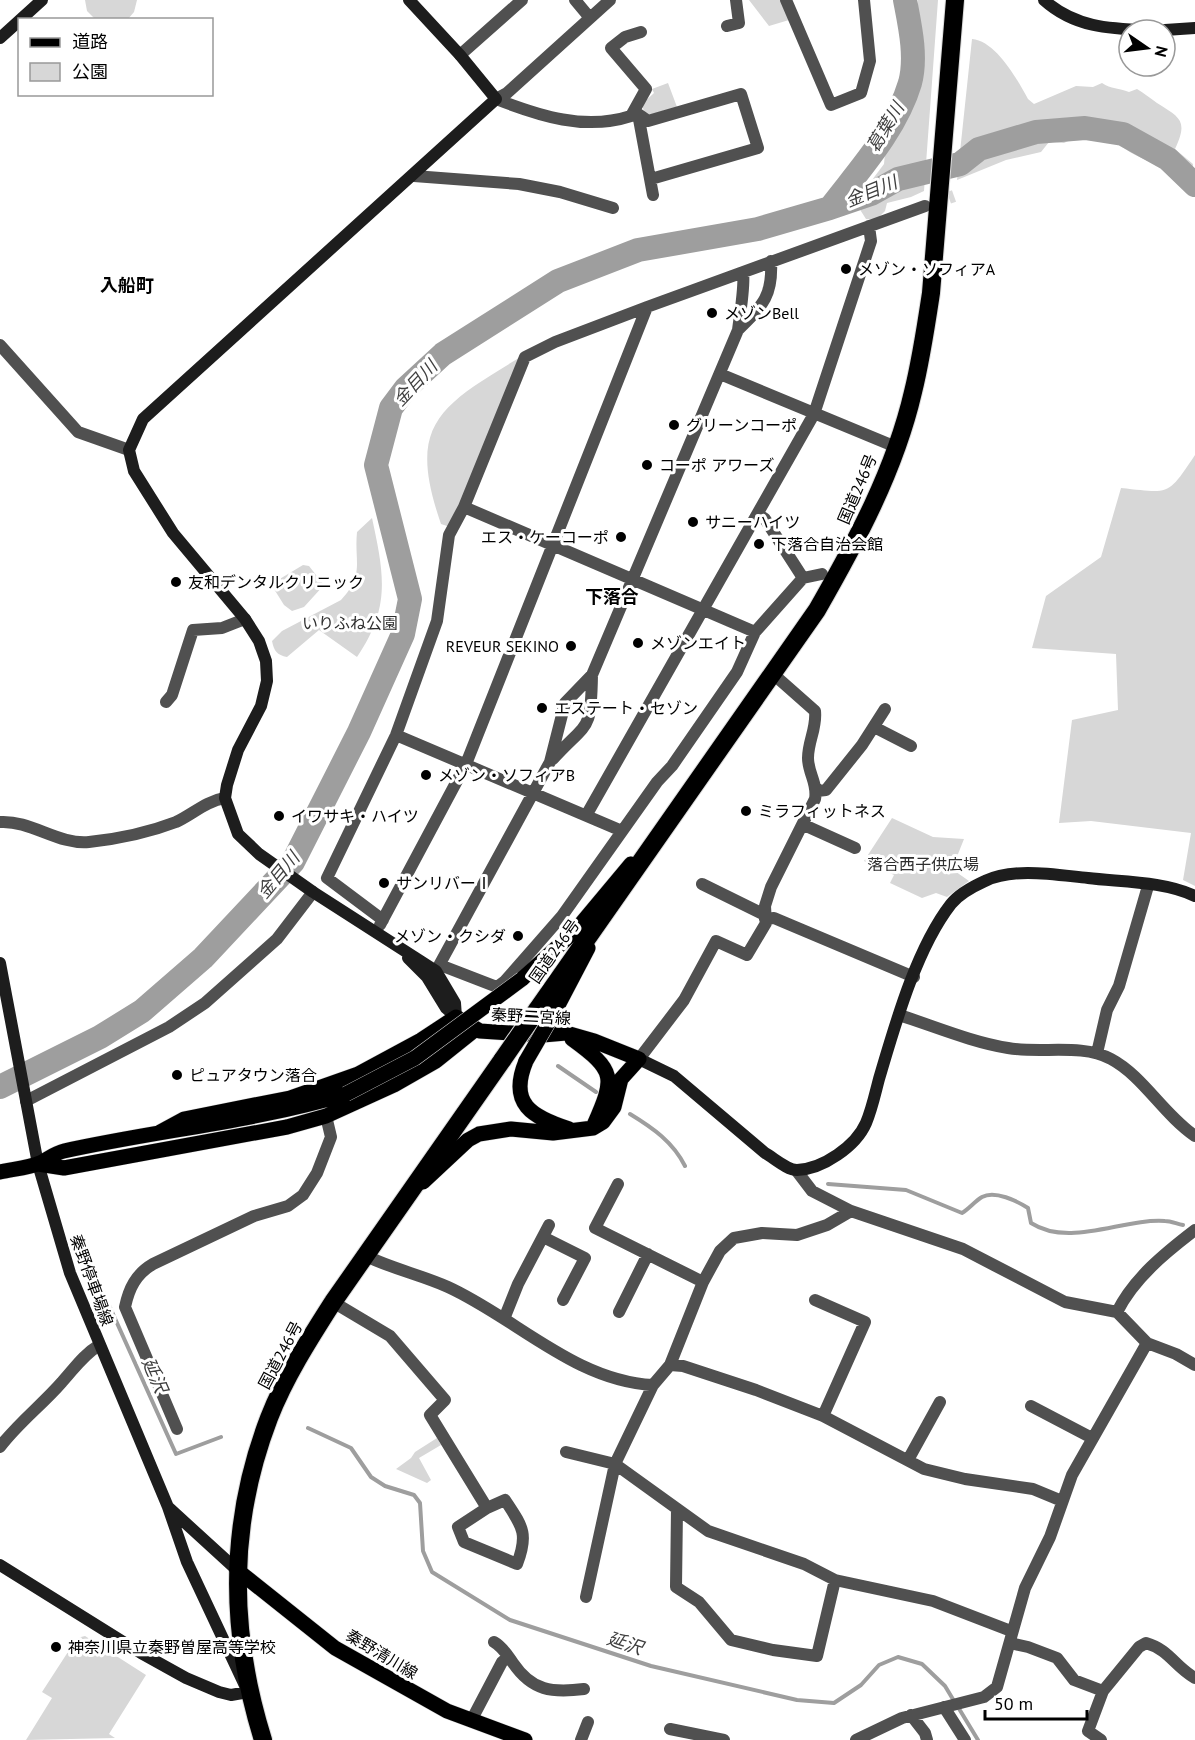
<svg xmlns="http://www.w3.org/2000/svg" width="1195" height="1740" font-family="'PT Sans','Noto Sans JP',sans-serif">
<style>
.green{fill:#d7d7d7}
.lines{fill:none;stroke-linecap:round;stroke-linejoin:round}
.stream{stroke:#9e9e9e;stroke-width:4}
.river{stroke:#9e9e9e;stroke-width:24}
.street-tunnel{stroke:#d9d9d9;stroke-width:12;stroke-dasharray:12 6;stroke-linecap:butt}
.primary-casing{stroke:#dbdbdb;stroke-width:16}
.highway-casing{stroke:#dbdbdb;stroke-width:20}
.street{stroke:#505050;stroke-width:12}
.secondary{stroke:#1d1d1d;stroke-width:12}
.primary{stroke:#000;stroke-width:15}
.highway{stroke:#000;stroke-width:18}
.primary-bridge-casing{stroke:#dbdbdb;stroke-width:16;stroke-linecap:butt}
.highway-bridge-casing{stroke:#dbdbdb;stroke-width:20;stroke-linecap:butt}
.primary-bridge{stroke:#000;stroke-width:15}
.highway-bridge{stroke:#000;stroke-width:18}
.poi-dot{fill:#000;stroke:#fff;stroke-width:2}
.labels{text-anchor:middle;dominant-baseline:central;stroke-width:6;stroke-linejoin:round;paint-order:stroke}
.poi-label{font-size:16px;fill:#000;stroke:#fff;text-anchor:start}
.street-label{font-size:16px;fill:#000;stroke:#fff}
.park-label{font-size:16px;fill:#2e2e2e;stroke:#fff}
.water-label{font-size:18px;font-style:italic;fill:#3f3f3f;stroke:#fff}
.neighbourhood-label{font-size:18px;font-weight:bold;fill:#000;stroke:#fff}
</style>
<rect width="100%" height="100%" fill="#fff"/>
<path class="green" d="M 85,0 L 137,0 L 134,12 L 128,19 L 95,19 L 87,11 Z
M 749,0 L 781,0 L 789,20 L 769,26 Z
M 918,0 L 938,0 L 924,191 L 911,197 L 887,203 L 885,211 L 876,220 L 866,219 L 859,208 L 860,196 L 884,164 L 885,153 L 910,110 L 918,77 Z
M 972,39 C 996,41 1017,79 1028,99 L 1034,104 L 1076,86 L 1093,87 L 1102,83 C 1111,89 1119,88 1129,92 L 1137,89 C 1144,93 1150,98 1157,103 C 1181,118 1188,121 1175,149 L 1193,164 L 1192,179 C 1169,168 1130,158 1115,140 L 1074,138 L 1064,143 L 1049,142 L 1041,152 L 1006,160 L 957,180 Z
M 668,83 L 677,107 L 649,115 L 644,112 L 642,104 L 654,93 L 652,89 Z
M 519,358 L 450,527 L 441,524 C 407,426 437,407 519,358 Z
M 1195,455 L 1195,886 L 1183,880 L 1191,833 L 1091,821 L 1059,823 L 1072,720 L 1118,710 L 1116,654 L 1032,648 L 1046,596 L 1101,557 L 1121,488 C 1170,493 1167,497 1195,455 Z
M 372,518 C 384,574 391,607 357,657 L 319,630 L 287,657 C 277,655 274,651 272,641 L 282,631 L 341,600 C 365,574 354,562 357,532 Z
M 303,565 L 309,566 L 324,585 L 304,607 L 292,611 L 284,605 L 274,589 L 278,580 Z
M 892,818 L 933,837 L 964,839 L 952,869 L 969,881 L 947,897 L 936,893 L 922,898 L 890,883 L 894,875 L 864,861 Z
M 437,1438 L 441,1445 L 419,1458 L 431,1480 L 427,1483 L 396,1469 L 411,1458 L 415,1452 Z
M 85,1636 L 146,1675 L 109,1734 L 115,1738 L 26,1740 L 52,1698 L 42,1692 L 77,1638 Z"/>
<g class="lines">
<path class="stream" d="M 558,1066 L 596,1092
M 630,1114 C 653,1128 673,1142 685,1166
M 828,1184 L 906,1190 L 962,1213 C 969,1209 975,1201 982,1197 C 995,1190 1017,1201 1028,1208 L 1031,1223 C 1070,1248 1123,1218 1165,1221 C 1171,1221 1177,1224 1183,1225
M 90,1263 L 176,1454 L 221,1437
M 308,1428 L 351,1448 L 371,1477 L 385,1486 L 414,1495 L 420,1503 L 423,1551 L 432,1572 L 510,1620 L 651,1666 L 797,1700 L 834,1703 L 861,1685 L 879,1665 L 898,1657 L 922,1664 L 945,1686 L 954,1701
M 958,1707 L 978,1740"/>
<path class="river" d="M 830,208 C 859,170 896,130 910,83 C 917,57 910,26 905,0
M 0,1087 L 100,1037 L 142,1011 L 203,958 L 293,862 L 359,732 L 403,634 L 410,599 L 376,465 L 391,408 L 406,388 L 443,354 L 558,281 L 638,250 L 758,229 L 830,208 L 871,194 L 898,179 L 960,164 L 979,149 L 1036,132 L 1085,128 L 1123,134 L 1168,159 L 1195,185"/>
<path class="street-tunnel" d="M 932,204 L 954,196"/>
<defs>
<path id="primary" d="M 522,979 L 575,931 L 631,864
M 555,1011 L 588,948
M 572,1039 C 616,1071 615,1077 594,1125
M 526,1061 C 508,1104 532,1117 569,1129
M 160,1132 L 184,1119 L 290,1098 L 358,1074 L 421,1040 L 456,1017 L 480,1031 L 543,1035 L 566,1033 L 594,1041 L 639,1059 L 621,1079 L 614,1107 L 603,1122 L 593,1128 L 553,1133 L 511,1129 L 479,1134 L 468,1140 L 423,1182
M 38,1164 L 64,1168 L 287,1127 L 326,1116 L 394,1085 L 436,1061 L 476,1029
M 0,1172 C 13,1169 28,1168 40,1163 C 48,1159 55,1153 64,1151 C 159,1130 252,1122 346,1094
M 237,1570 L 335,1648 L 447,1711 L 525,1740"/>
<path id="highway" d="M 537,1010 L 817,610 C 856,542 895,470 913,392 C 921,360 926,326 931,293 L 955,0
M 263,1740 C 229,1631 228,1525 269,1418 C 285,1377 310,1338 333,1302 L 503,1059"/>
</defs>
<use href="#primary" class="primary-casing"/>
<use href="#highway" class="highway-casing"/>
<path class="street" d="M 575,0 L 590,18
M 786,0 L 831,105 L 861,93 L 870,61 L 864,0
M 727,26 L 739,23 L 736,0
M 460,55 L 522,0
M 496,99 C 540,116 585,131 631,116 L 646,89 L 611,48 L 625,37 L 641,32
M 496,99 L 507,93 L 610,0
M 638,114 L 653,195
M 631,116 L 638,114 L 648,121 L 741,94 L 758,148 L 651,179
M 414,176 L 519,184 L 560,192 L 613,208
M 738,330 C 762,306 773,297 771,261
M 0,345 L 78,432 L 129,450
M 720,374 L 896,447
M 464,507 L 755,632
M 758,514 L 765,519 L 803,578
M 166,702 L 172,695 L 193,630 L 222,628 L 245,619
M 874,727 L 911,746
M 396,735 L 622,831
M 553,759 C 589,720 591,733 592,675
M 817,791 L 826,790 L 862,745 L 885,709
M 587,814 L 814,414 L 871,241 L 869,226
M 0,822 C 31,820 58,845 89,842 C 117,839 150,832 176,822 C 193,814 206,801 225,798
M 804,825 L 855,848
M 702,884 L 765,915
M 765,919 L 774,918 L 914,977
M 383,920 L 327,878 L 396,735 L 437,621 L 449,535 L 464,507 L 525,357 L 555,342 L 647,307 L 925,206
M 380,925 L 466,764 L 647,307
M 440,965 L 497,987 L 505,981 L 562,916 L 657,782 L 672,766 L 737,672 L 755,632 L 803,578 L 822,574
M 436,971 L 550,762 L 565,703 L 592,675 L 738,330 C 740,314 745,286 743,272
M 899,1015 C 934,1026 971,1042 1008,1048 C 1041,1054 1081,1043 1111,1059 C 1143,1076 1163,1114 1195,1136
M 1097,1053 L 1107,1010 L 1119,986 L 1148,886
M 639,1059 L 684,1000 L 716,941 L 747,955 L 766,923 L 765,906 L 771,887 L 815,799 C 818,784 808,773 808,758 C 808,741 817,728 815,711 L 772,673
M 26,1101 L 169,1027 L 205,1003 L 277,939 L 313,892
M 796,1170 L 812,1191 L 851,1211 L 963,1249 L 1065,1302 L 1117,1312 L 1147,1343 L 1176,1354 L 1195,1365
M 618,1184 L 595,1228 L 703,1282
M 851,1211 L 827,1225 L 797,1235 L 762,1233 L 734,1238 L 720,1251 L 703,1282 L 670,1365 L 653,1385 L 615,1464 L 708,1531 L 804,1564 L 835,1580 L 933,1601 L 1011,1631
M 543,1237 L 585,1258 L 563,1300
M 366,1256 C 393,1269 421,1275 448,1287 C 516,1318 575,1381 653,1385
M 815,1300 L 865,1322 L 823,1416
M 333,1302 L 390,1336 L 445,1400 L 430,1415 L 487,1508 L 505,1500 C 522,1526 529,1533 517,1564 L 464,1542 L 458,1527 L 487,1508
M 619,1312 L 648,1254
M 1117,1312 C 1134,1278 1165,1253 1195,1230
M 504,1319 L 518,1284 L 549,1225
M 670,1365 L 683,1366 L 756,1390 L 823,1416 L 924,1469 L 965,1479 L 1033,1489 L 1062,1501
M 1031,1406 L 1092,1438
M 177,1429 L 125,1307 C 129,1288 136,1274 153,1264 L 254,1216 L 288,1206 L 303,1195 L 317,1173 L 331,1137 L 326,1116
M 0,1447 C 18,1423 42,1405 62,1382 C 74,1369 83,1355 98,1346
M 566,1452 L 615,1464 L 586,1597
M 908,1460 L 940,1402
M 677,1509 L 676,1587 L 699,1602 L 731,1640 L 773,1650 L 817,1656 L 835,1580
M 494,1642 C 503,1647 507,1655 513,1663 C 532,1691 552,1693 584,1689
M 1010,1643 L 1028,1647 L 1057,1658 L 1074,1680 L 1103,1691 L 1139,1647 L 1146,1643 C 1170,1650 1174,1666 1195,1678
M 944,1707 L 965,1740
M 911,1715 L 925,1733 L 927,1740
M 471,1721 L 502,1662 L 508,1657
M 670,1729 L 724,1740
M 581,1740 L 588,1722
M 856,1740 L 902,1718 L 984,1697 L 997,1687 L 1025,1588 L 1050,1537 L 1072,1475 L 1147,1343
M 1101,1740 L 1088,1731 L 1103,1691"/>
<path class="secondary" d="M 409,0 L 460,55 L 496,99 L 143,419 L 129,450 L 134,471 L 173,533 L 245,619 L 259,641 L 266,661 L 267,681 L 261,706 L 238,750 L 227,785 L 225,798 L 238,834 L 259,854 L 313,892 L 436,971 L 455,1003 L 456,1017
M 1044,0 C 1074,27 1109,29 1147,30
M 20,20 L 42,0
M 1165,30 L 1195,28
M 0,38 L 20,20
M 408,958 L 427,977 L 446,1008 L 456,1017
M 0,963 L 38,1164 L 70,1273 L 168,1507 L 237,1570
M 639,1059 L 674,1076 L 765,1153 C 774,1158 787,1170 797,1170 C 823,1169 856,1146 866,1123 C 872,1109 875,1094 879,1079 C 895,1025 916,949 951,904 C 959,894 974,886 985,881 C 1014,867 1057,875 1088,878 C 1121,882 1164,881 1195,896
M 0,1565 L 141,1653 L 186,1678 L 219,1692 L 231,1695 L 248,1692 L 187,1562 L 168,1507"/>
<use href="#primary" class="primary"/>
<use href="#highway" class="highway"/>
<defs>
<path id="primary-bridge" d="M 526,1061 L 555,1011
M 346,1094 L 415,1058 L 522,979"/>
<path id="highway-bridge" d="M 503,1059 L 537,1010"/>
</defs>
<use href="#primary-bridge" class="primary-bridge-casing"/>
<use href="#highway-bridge" class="highway-bridge-casing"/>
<use href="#primary-bridge" class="primary-bridge"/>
<use href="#highway-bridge" class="highway-bridge"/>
</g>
<g class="poi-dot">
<circle cx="846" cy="269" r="6"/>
<circle cx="712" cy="313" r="6"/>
<circle cx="674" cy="425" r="6"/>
<circle cx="647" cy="465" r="6"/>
<circle cx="693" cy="522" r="6"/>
<circle cx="621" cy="537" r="6"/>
<circle cx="759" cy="544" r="6"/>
<circle cx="176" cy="582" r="6"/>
<circle cx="638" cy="643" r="6"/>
<circle cx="571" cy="646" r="6"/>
<circle cx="542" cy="708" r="6"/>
<circle cx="426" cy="775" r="6"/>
<circle cx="746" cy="811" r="6"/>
<circle cx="279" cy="816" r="6"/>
<circle cx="384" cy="883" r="6"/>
<circle cx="518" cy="936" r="6"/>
<circle cx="177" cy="1075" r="6"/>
<circle cx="56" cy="1647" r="6"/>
</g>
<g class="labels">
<g class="poi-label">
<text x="858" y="269">メゾン・ソフィアA</text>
<text x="724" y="313">メゾンBell</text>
<text x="686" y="425">グリーンコーポ</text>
<text x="659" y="465">コーポ アワーズ</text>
<text x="705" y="522">サニーハイツ</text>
<text x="609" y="537" text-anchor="end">エス・ケーコーポ</text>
<text x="771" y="544">下落合自治会館</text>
<text x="188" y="582">友和デンタルクリニック</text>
<text x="650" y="643">メゾンエイト</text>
<text x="559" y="646" text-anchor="end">REVEUR SEKINO</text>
<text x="554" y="708">エステート・セゾン</text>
<text x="438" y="775">メゾン・ソフィアB</text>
<text x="758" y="811">ミラフィットネス</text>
<text x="291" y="816">イワサキ・ハイツ</text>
<text x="396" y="883">サンリバーⅠ</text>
<text x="506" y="936" text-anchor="end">メゾン・クシダ</text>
<text x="189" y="1075">ピュアタウン落合</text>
<text x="68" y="1647">神奈川県立秦野曽屋高等学校</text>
</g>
<g class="street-label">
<text transform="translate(857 489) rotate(-67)">国道246号</text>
<text transform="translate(554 951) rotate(-55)">国道246号</text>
<text transform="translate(531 1016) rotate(3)">秦野二宮線</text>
<text transform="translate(92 1280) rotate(70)">秦野停車場線</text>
<text transform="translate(280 1355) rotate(-62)">国道246号</text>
<text transform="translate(382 1654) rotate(31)">秦野清川線</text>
</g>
<g class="park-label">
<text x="350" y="623">いりふね公園</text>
<text x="923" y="864">落合西子供広場</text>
</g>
<g class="water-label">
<text transform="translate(885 127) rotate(-59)">葛葉川</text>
<text transform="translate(871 191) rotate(-22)">金目川</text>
<text transform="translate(415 383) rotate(-47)">金目川</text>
<text transform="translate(278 875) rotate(-50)">金目川</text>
<text transform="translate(155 1375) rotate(66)">延沢</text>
<text transform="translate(625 1643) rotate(18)">延沢</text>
</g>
<g class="neighbourhood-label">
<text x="127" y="285">入船町</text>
<text x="612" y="596">下落合</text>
</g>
</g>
<rect x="18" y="18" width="195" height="78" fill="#ffffff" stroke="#999999" stroke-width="1.5"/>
<rect x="30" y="38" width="30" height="9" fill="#000000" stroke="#999999" stroke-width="1.5"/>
<text x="72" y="48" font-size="18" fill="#000000">道路</text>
<rect x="30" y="63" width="30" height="18" fill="#d7d7d7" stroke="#999999" stroke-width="1.5"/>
<text x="72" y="78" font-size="18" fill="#000000">公園</text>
<g transform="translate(1147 48) rotate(104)"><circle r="28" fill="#ffffff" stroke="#999999" stroke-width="1.5"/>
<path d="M0-4.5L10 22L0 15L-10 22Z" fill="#000000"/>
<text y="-9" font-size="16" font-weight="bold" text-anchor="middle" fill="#000000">N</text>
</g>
<path d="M985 1710v9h102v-9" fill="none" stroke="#000000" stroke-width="3"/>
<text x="994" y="1710" font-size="18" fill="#000000" stroke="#ffffff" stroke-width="4.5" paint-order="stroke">50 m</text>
</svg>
